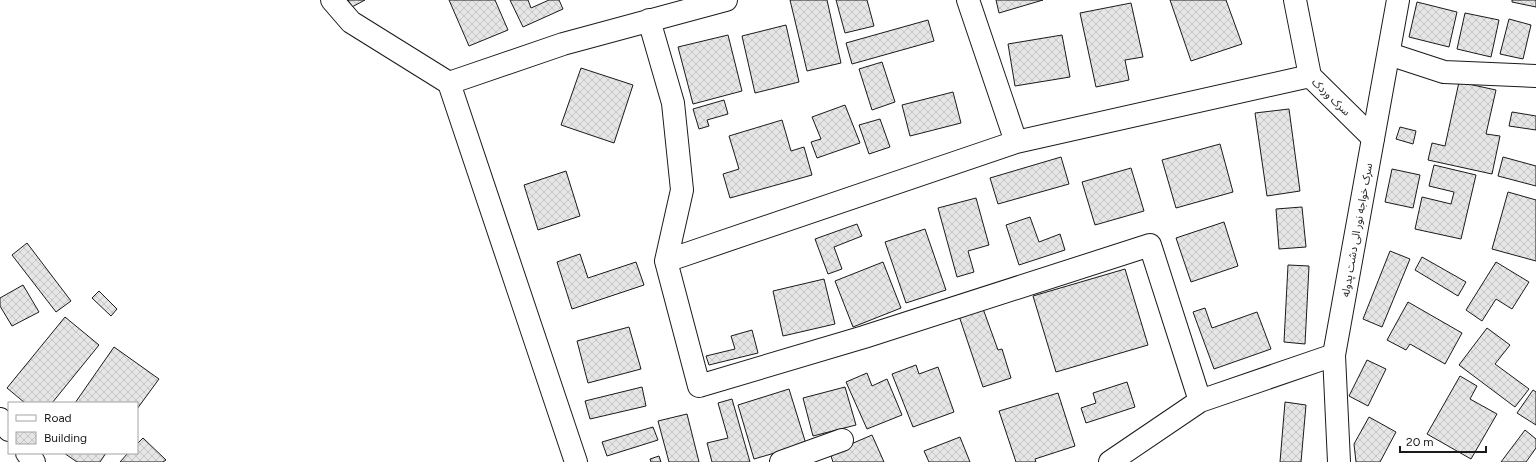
<svg xmlns="http://www.w3.org/2000/svg" width="1536" height="462" font-family="Figtree,'Noto Sans Arabic',sans-serif">
<style>
.building{fill:url(#building-cross-hatch);stroke:#1a1a1a}
.lines{fill:none;stroke-linecap:round;stroke-linejoin:round}
.minor-casing{stroke:#1a1a1a;stroke-width:24}
.secondary-casing{stroke:#1a1a1a;stroke-width:24}
.minor{stroke:#fff;stroke-width:22}
.secondary{stroke:#fff;stroke-width:22}
.labels{text-anchor:middle;dominant-baseline:central;stroke-width:3;stroke-linejoin:round;paint-order:stroke}
.street-label{font-size:11px;fill:#1a1a1a;stroke:#fff}
</style>
<defs>
<pattern id="building-cross-hatch" width="8" height="8" patternUnits="userSpaceOnUse"><rect width="8" height="8" fill="#e6e6e6"/><path d="M0 0l8 8M0 8l8-8" fill="none" stroke="#c5c5c5"/></pattern>
</defs>
<rect width="100%" height="100%" fill="#fff"/>
<path class="building" d="M 348,0 L 365,0 L 352,7 Z
M 449,0 L 495,0 L 508,30 L 469,46 Z
M 510,0 L 528,0 L 531,8 L 549,0 L 559,0 L 563,9 L 523,27 Z
M 790,0 L 827,0 L 841,63 L 807,71 Z
M 836,0 L 867,0 L 874,26 L 845,33 Z
M 996,0 L 1043,0 L 999,13 Z
M 1170,0 L 1226,0 L 1242,44 L 1191,61 Z
M 1512,0 L 1536,0 L 1536,7 L 1512,2 Z
M 1417,2 L 1457,12 L 1449,47 L 1409,37 Z
M 1131,3 L 1143,57 L 1125,60 L 1129,80 L 1096,87 L 1080,13 Z
M 1465,13 L 1499,20 L 1491,57 L 1457,49 Z
M 1509,19 L 1531,25 L 1523,59 L 1500,54 Z
M 928,20 L 934,41 L 852,64 L 846,43 Z
M 786,25 L 799,82 L 755,93 L 742,36 Z
M 728,35 L 742,91 L 693,104 L 678,47 Z
M 1062,35 L 1070,77 L 1015,86 L 1008,44 Z
M 882,62 L 895,102 L 872,110 L 859,69 Z
M 581,68 L 633,85 L 614,143 L 561,125 Z
M 1459,82 L 1496,90 L 1486,134 L 1500,136 L 1492,174 L 1428,160 L 1432,143 L 1445,146 Z
M 953,92 L 961,123 L 910,136 L 902,105 Z
M 724,100 L 728,114 L 707,120 L 709,126 L 699,129 L 693,109 Z
M 845,105 L 860,143 L 817,158 L 811,142 L 821,139 L 812,117 Z
M 1289,109 L 1300,191 L 1267,196 L 1255,113 Z
M 1512,112 L 1536,116 L 1536,130 L 1509,126 Z
M 880,119 L 890,147 L 869,154 L 859,125 Z
M 782,120 L 791,151 L 804,147 L 812,175 L 730,198 L 723,174 L 739,169 L 729,136 Z
M 1400,127 L 1416,131 L 1413,144 L 1396,139 Z
M 1220,144 L 1233,192 L 1176,208 L 1162,160 Z
M 1061,157 L 1069,184 L 998,204 L 990,178 Z
M 1503,157 L 1536,166 L 1536,186 L 1498,176 Z
M 1434,165 L 1476,175 L 1461,239 L 1415,229 L 1422,197 L 1451,204 L 1454,192 L 1429,186 Z
M 1131,168 L 1144,211 L 1095,225 L 1082,182 Z
M 1392,169 L 1420,175 L 1413,208 L 1385,202 Z
M 566,171 L 580,216 L 538,230 L 524,185 Z
M 1508,192 L 1536,200 L 1536,261 L 1492,249 Z
M 976,198 L 989,245 L 968,251 L 974,272 L 957,277 L 938,208 Z
M 1302,207 L 1306,247 L 1279,249 L 1276,209 Z
M 1030,217 L 1039,242 L 1060,234 L 1065,250 L 1019,265 L 1006,225 Z
M 1224,222 L 1238,266 L 1191,282 L 1176,238 Z
M 857,224 L 862,236 L 834,247 L 842,269 L 828,274 L 815,239 Z
M 925,229 L 946,290 L 906,303 L 885,242 Z
M 27,243 L 71,301 L 56,312 L 12,255 Z
M 1390,251 L 1410,259 L 1382,327 L 1363,319 Z
M 580,254 L 588,278 L 636,262 L 644,285 L 572,309 L 557,262 Z
M 1422,257 L 1466,282 L 1458,296 L 1415,270 Z
M 883,262 L 901,308 L 853,327 L 835,281 Z
M 1496,262 L 1529,282 L 1512,309 L 1496,299 L 1482,321 L 1466,310 Z
M 1288,265 L 1309,266 L 1305,344 L 1284,342 Z
M 1125,269 L 1148,345 L 1056,372 L 1033,296 Z
M 824,279 L 835,324 L 783,336 L 773,291 Z
M 23,285 L 39,312 L 12,326 L 0,306 L 0,298 Z
M 99,291 L 117,309 L 111,316 L 92,298 Z
M 1408,302 L 1462,333 L 1445,364 L 1410,344 L 1406,350 L 1387,340 Z
M 982,306 L 998,350 L 1002,349 L 1011,378 L 983,387 L 958,313 Z
M 1205,308 L 1212,328 L 1257,312 L 1271,349 L 1214,369 L 1193,312 Z
M 65,317 L 99,345 L 52,403 L 25,403 L 7,388 Z
M 629,327 L 641,369 L 588,383 L 577,341 Z
M 1487,328 L 1510,345 L 1495,364 L 1529,389 L 1515,407 L 1459,365 Z
M 752,330 L 758,353 L 709,365 L 706,356 L 735,349 L 731,336 Z
M 114,347 L 159,379 L 137,409 L 137,403 L 75,403 Z
M 1367,360 L 1386,369 L 1368,406 L 1349,396 Z
M 916,365 L 919,374 L 938,367 L 954,412 L 913,427 L 892,374 Z
M 867,373 L 872,386 L 887,379 L 902,415 L 867,429 L 846,382 Z
M 1460,376 L 1477,386 L 1470,399 L 1497,414 L 1471,459 L 1427,434 Z
M 1127,382 L 1135,407 L 1086,423 L 1081,408 L 1096,403 L 1093,393 Z
M 642,387 L 646,406 L 590,419 L 585,401 Z
M 845,387 L 856,425 L 813,436 L 803,398 Z
M 789,389 L 806,444 L 754,459 L 738,405 Z
M 1533,390 L 1536,392 L 1536,425 L 1517,413 Z
M 1058,393 L 1075,446 L 1035,459 L 1036,462 L 1016,462 L 999,411 Z
M 732,399 L 750,462 L 712,462 L 707,443 L 728,438 L 718,403 Z
M 1285,402 L 1306,405 L 1301,462 L 1280,462 Z
M 687,414 L 699,462 L 669,462 L 658,421 Z
M 1369,417 L 1396,432 L 1380,462 L 1356,462 L 1354,444 Z
M 653,427 L 658,440 L 607,456 L 602,442 Z
M 1525,430 L 1536,439 L 1536,448 L 1526,462 L 1501,462 Z
M 872,435 L 884,462 L 833,462 L 830,453 Z
M 960,437 L 970,462 L 929,462 L 924,451 Z
M 143,438 L 166,460 L 163,462 L 120,462 L 128,453 L 137,453 L 137,444 Z
M 64,453 L 106,453 L 100,462 L 77,462 Z
M 659,456 L 661,462 L 651,462 L 650,459 Z"/>
<g class="lines">
<defs>
<path id="minor" d="M 332,0 L 351,22 L 449,83 L 576,462
M 968,0 L 1016,142
M 1295,0 L 1310,76 L 1373,138
M 649,20 L 673,103 L 682,190 L 666,261 L 699,386 L 864,337 L 1150,245 L 1200,401
M 1389,54 L 1444,72 L 1536,76
M 449,83 L 563,44 L 726,0
M 666,261 L 1016,142 L 1310,76
M 0,419 L 9,430
M 27,453 L 34,462
M 781,462 L 842,440
M 1110,462 L 1200,401 L 1334,355"/>
<path id="secondary" d="M 1339,462 L 1334,355 L 1398,0"/>
</defs>
<use href="#minor" class="minor-casing"/>
<use href="#secondary" class="secondary-casing"/>
<use href="#minor" class="minor"/>
<use href="#secondary" class="secondary"/>
</g>
<g class="labels">
<g class="street-label">
<text transform="translate(1331 97) rotate(44)">سرک وردک</text>
<text transform="translate(1357 230) rotate(-80)">سرک خواجه نور الی دشت پدوله</text>
</g>
</g>
<rect x="8" y="402" width="130" height="52" fill="#ffffff" stroke="#a3a3a3"/>
<rect x="16" y="415" width="20" height="6" fill="#ffffff" stroke="#a3a3a3"/>
<text x="44" y="422" font-size="12" fill="#1a1a1a">Road</text>
<rect x="16" y="432" width="20" height="12" fill="url(#building-cross-hatch)" stroke="#a3a3a3"/>
<text x="44" y="442" font-size="12" fill="#1a1a1a">Building</text>
<path d="M1400 446v6h86v-6" fill="none" stroke="#1a1a1a" stroke-width="2"/>
<text x="1406" y="446" font-size="12" fill="#1a1a1a" stroke="#ffffff" stroke-width="3" paint-order="stroke">20 m</text>
</svg>
